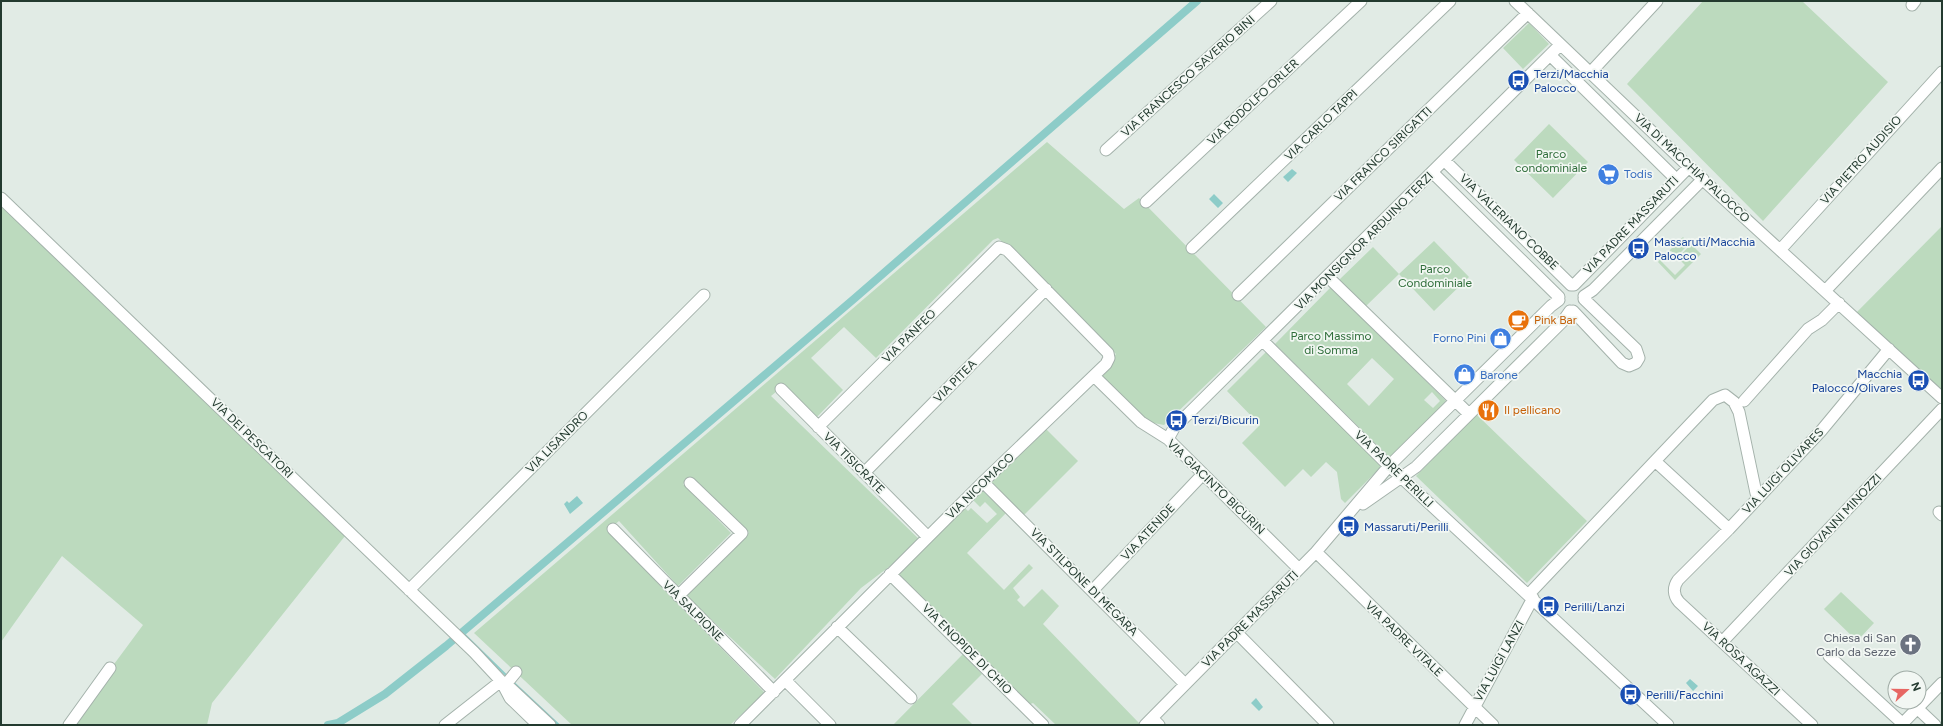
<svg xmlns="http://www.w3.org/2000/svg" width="1943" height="726" font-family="Figtree,sans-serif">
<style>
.green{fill:#bcdabe;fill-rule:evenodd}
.water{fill:#8dccc8}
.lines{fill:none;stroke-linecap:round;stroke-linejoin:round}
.stream{stroke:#8dccc8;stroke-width:2}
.canal{stroke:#8dccc8;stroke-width:8}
.minor-casing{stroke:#a4b2ab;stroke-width:13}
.minor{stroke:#fff;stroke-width:11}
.labels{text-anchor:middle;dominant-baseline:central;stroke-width:3.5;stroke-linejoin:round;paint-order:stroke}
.transit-label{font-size:12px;fill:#164399;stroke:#f2f7f3;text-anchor:start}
.street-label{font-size:12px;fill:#233a2f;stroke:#f2f7f3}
.park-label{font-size:12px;fill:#306e3b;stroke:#f2f7f3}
.shop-label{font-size:12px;fill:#366cbe;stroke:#f2f7f3;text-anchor:start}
.food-label{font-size:12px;fill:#c56008;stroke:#f2f7f3;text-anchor:start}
.worship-label{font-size:12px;fill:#5b616d;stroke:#f2f7f3;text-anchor:end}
</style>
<rect width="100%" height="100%" fill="#e1ebe5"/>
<path class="green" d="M 1703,1 L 1802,1 L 1888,82 L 1763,221 L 1627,84 Z
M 1529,23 L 1549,44 L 1523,69 L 1503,48 Z
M 1549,124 L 1588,162 L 1553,198 L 1514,160 Z
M 1047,142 L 1124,209 L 1139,198 L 1266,327 L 1164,425 L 1148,422 L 1100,378 L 1099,373 L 1116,354 L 998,238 L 993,240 L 876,358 L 844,327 L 811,358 L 843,390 L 817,417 L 782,387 L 771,396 L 922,542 L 861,588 L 775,679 L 686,596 L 749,532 L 690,478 L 683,484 L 731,533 L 678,586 L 619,521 L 607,531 L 765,693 L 730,725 L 572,725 L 474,633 Z
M 1,198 L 349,531 L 212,703 L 207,725 L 69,725 L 143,625 L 62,556 L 1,642 Z
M 1942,226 L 1942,398 L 1853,316 Z
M 1683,237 L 1689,244 L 1677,256 L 1671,251 L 1668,254 L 1667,253 Z
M 1434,241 L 1469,277 L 1434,311 L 1399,274 L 1365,307 L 1339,280 L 1373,247 L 1399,274 Z
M 1691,244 L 1701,254 L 1675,280 L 1658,262 L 1662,257 L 1664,258 L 1661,261 L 1675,275 L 1685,265 L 1678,258 Z
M 1331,287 L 1446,401 L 1390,458 L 1275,344 ZM 1372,358 L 1394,379 L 1369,406 L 1347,384 ZM 1432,392 L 1440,401 L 1433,408 L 1424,400 Z
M 1268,350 L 1383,465 L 1345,503 L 1341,499 L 1337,472 L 1326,462 L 1311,477 L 1303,469 L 1285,487 L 1242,443 L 1260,425 L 1227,391 Z
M 1476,414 L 1587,521 L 1527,583 L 1416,476 Z
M 1044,427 L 1078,461 L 1023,516 L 989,482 Z
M 982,488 L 1006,513 L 967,553 L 1004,590 L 1029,564 L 1033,568 L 1013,588 L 1020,597 L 1017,600 L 1024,607 L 1042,589 L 1059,606 L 1043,624 L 1139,723 L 1138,725 L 1056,725 L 1033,703 L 1028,705 L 896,573 L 964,507 L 968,511 L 971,508 L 987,523 L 997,514 L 985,502 L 980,507 L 972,499 Z
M 1841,592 L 1874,623 L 1857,641 L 1824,609 Z
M 963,654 L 982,674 L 952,704 L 973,725 L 893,725 Z"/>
<path class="water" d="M 1292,169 L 1297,173 L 1288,182 L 1283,177 Z
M 1214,194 L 1223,203 L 1218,208 L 1209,199 Z
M 577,496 L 583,503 L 570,514 L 564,504 L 567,501 L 569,503 Z
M 1690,679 L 1698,686 L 1693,691 L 1686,683 Z
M 1256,698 L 1263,707 L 1259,711 L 1251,703 Z"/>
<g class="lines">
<path class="stream" d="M 462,632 L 507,676
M 513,682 L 559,725"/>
<path class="canal" d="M 328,725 L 338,723 L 385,694 L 446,646 L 855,298 L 1197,1"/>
<defs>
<path id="minor" d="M 1515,1 L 1689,167 L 1942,398
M 1912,5 L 1915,1
M 1550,55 L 1676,179
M 1590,73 L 1657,1
M 1106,150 L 1271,1
M 1445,161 L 1571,285
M 1433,173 L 1559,297
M 1,198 L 474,652 L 501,681 L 510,698 L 538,725
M 1146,202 L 1361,1
M 1192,248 L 1450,1
M 1781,249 L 1942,72
M 1328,277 L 1469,414
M 1574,285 L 1689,167
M 1826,290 L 1942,168
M 1238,295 L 1528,13
M 1584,296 L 1593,290 L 1703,179
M 1573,311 L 1622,363 L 1629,366 L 1636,363 L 1639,358 L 1636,349 L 1584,299
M 1263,341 L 1389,466 L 1668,725
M 1094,376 L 1141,422 L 1168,439 L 1299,569
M 781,389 L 928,537
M 1744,401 L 1808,329 L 1822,320 L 1839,303
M 1168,439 L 1174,428 L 1560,45
M 1655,461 L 1713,400 L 1725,395 L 1734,402 L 1739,412 L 1756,493
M 864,473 L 1046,289
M 983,482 L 1185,684
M 1363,504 L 1416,467 L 1563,321 L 1570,311
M 1939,512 L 1942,515
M 613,529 L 774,692
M 1316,552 L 1493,725
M 890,574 L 1043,725
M 409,590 L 704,295
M 1093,590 L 1203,474
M 1529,594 L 1655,461 L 1729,529
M 678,596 L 742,533 L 690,483
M 837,627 L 911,698
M 1237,633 L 1328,725
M 1723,641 L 1942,409
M 1829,656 L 1902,723
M 785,680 L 830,725
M 504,682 L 550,725
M 507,683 L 516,672
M 1917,708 L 1935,725
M 1152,718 L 1159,725
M 69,725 L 110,668
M 445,725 L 501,681
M 740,725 L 983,482 L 1106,364 L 1109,358 L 1108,353 L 1007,250 L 999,247 L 818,427
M 1145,725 L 1316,552 L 1389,466 L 1551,306 L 1559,300
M 1465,725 L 1533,598
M 1812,725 L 1679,602 C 1673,595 1673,587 1678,580 L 1729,529 L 1821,431 L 1889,349
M 1901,725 L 1942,683"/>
</defs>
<use href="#minor" class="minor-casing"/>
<use href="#minor" class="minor"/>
</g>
<defs>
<symbol id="bus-disc" viewBox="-11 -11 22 22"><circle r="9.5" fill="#1a4fb4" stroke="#f2f7f3"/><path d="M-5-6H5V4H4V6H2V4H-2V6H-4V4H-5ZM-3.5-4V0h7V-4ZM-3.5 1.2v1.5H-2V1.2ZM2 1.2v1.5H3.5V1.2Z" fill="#fff"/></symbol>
<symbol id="supermarket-disc" viewBox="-11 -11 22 22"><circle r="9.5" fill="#3f7fe0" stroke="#f2f7f3"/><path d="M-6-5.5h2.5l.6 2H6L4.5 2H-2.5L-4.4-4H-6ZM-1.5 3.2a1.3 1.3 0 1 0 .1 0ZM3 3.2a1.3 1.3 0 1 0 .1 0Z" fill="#fff"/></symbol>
<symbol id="cafe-disc" viewBox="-11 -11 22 22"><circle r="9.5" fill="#e8710a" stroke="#f2f7f3"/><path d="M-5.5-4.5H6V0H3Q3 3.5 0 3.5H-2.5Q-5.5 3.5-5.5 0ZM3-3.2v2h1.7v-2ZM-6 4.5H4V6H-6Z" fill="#fff"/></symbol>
<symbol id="shop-disc" viewBox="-11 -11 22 22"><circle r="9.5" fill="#3f7fe0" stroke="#f2f7f3"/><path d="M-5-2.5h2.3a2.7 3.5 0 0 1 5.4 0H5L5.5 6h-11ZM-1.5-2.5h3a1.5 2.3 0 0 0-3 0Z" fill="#fff"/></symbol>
<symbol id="restaurant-disc" viewBox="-11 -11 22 22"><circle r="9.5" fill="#e8710a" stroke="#f2f7f3"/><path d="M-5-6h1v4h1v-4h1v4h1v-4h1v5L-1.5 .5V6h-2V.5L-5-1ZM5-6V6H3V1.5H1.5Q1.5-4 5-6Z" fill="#fff"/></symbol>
<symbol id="church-disc" viewBox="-11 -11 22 22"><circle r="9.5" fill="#6b7280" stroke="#f2f7f3"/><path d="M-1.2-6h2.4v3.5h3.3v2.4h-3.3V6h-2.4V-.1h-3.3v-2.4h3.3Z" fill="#fff"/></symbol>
</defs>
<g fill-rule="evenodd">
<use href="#bus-disc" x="1506" y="68" width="25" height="25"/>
<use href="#supermarket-disc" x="1596" y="162" width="25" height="25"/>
<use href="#bus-disc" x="1626" y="236" width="25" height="25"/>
<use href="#cafe-disc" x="1506" y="308" width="25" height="25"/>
<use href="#shop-disc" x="1488" y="326" width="25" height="25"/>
<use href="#shop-disc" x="1452" y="362" width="25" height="25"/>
<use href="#bus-disc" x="1906" y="368" width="25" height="25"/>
<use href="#restaurant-disc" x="1476" y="398" width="25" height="25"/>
<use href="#bus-disc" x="1164" y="408" width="25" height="25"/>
<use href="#bus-disc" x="1336" y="514" width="25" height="25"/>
<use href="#bus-disc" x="1536" y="594" width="25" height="25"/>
<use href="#church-disc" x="1898" y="632" width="25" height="25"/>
<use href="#bus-disc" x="1618" y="682" width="25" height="25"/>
</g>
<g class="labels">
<g class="transit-label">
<text x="1534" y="74">Terzi/Macchia<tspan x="1534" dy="14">Palocco</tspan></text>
<text x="1654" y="242">Massaruti/Macchia<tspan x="1654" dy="14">Palocco</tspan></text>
<text x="1902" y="374" text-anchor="end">Macchia<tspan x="1902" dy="14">Palocco/Olivares</tspan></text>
<text x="1192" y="420">Terzi/Bicurin</text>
<text x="1364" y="527">Massaruti/Perilli</text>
<text x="1564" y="607">Perilli/Lanzi</text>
<text x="1646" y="695">Perilli/Facchini</text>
</g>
<g class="street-label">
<text transform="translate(1188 76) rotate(-42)">VIA FRANCESCO SAVERIO BINI</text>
<text transform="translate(1253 102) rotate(-43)">VIA RODOLFO ORLER</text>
<text transform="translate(1321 125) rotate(-44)">VIA CARLO TAPPI</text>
<text transform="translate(1383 154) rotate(-44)">VIA FRANCO SIRIGATTI</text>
<text transform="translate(1861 160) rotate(-48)">VIA PIETRO AUDISIO</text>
<text transform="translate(1692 168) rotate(43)">VIA DI MACCHIA PALOCCO</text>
<text transform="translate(1509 222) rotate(44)">VIA VALERIANO COBBE</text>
<text transform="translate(1631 225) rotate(-46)">VIA PADRE MASSARUTI</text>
<text transform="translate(1364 241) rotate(-45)">VIA MONSIGNOR ARDUINO TERZI</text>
<text transform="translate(909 336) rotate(-45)">VIA PANFEO</text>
<text transform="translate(955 381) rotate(-45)">VIA PITEA</text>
<text transform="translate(252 438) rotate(44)">VIA DEI PESCATORI</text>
<text transform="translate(557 442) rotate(-45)">VIA LISANDRO</text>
<text transform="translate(854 463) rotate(45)">VIA TISICRATE</text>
<text transform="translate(1394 469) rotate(44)">VIA PADRE PERILLI</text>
<text transform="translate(1783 471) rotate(-47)">VIA LUIGI OLIVARES</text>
<text transform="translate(980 486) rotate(-44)">VIA NICOMACO</text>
<text transform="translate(1216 487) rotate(44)">VIA GIACINTO BICURIN</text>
<text transform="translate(1833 525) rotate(-47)">VIA GIOVANNI MINOZZI</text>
<text transform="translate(1148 532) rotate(-47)">VIA ATENIDE</text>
<text transform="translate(1084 582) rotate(45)">VIA STILPONE DI MEGARA</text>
<text transform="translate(693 611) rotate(45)">VIA SALPIONE</text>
<text transform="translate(1250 619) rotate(-45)">VIA PADRE MASSARUTI</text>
<text transform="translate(1404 639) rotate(44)">VIA PADRE VITALE</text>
<text transform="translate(967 649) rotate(45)">VIA ENOPIDE DI CHIO</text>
<text transform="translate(1741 659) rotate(43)">VIA ROSA AGAZZI</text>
<text transform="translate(1499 661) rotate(-61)">VIA LUIGI LANZI</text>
</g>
<g class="park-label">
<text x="1551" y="154">Parco<tspan x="1551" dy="14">condominiale</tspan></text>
<text x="1435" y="269">Parco<tspan x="1435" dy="14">Condominiale</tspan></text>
<text x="1331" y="336">Parco Massimo<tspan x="1331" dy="14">di Somma</tspan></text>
</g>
<g class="shop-label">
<text x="1624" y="174">Todis</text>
<text x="1486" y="338" text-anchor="end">Forno Pini</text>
<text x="1480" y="375">Barone</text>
</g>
<g class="food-label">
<text x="1534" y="320">Pink Bar</text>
<text x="1504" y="410">Il pellicano</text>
</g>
<g class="worship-label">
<text x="1896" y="638">Chiesa di San<tspan x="1896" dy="14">Carlo da Sezze</tspan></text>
</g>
</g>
<rect width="1943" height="726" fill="none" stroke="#233a2f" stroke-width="4"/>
<g transform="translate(1907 690) rotate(69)"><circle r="19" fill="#f2f7f3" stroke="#9faba5"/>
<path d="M0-3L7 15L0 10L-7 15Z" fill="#e76763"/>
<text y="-6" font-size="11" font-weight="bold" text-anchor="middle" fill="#233a2f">N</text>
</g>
</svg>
